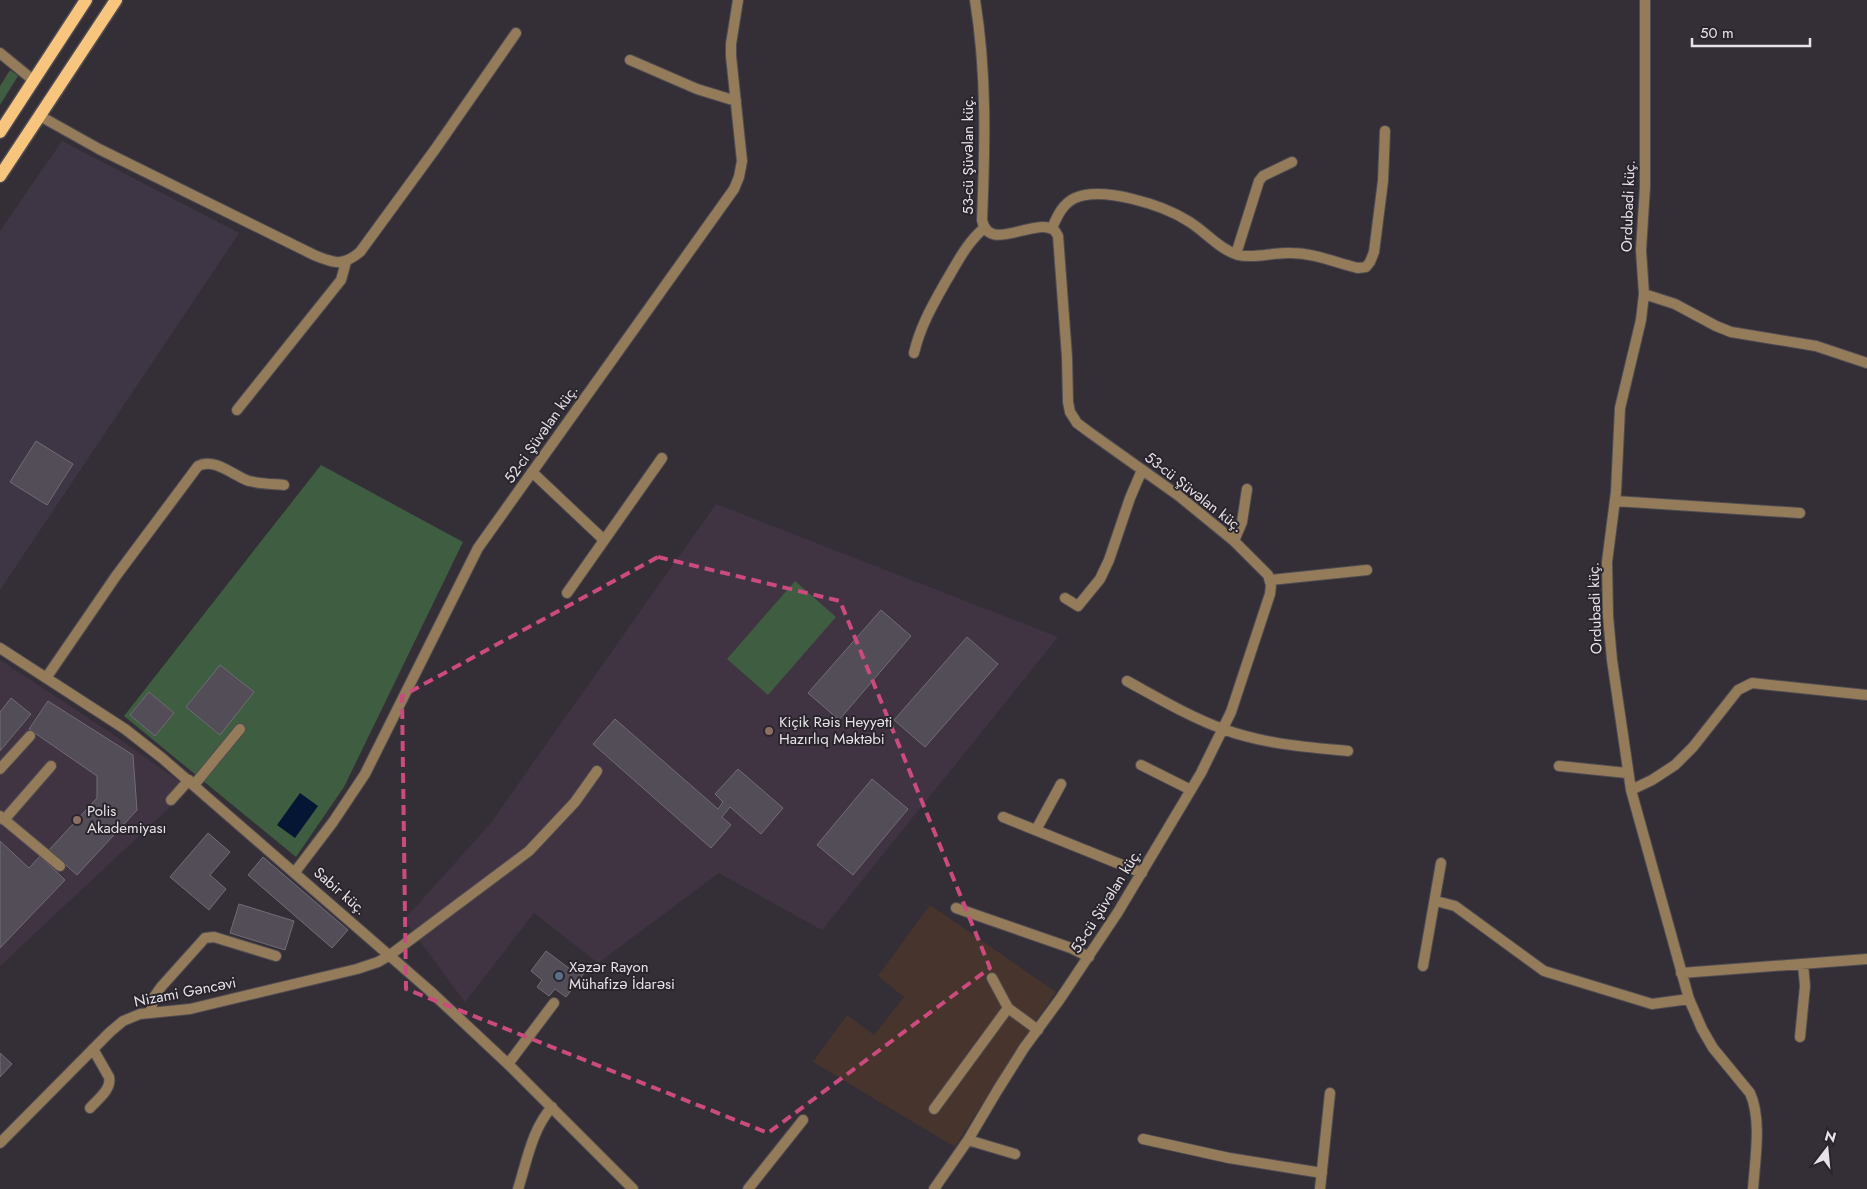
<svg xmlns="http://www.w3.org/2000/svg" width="1867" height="1189" font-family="Jost,sans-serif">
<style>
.built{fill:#3e3644}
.industrial{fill:#47342d}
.education{fill:#403442}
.green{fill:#3f5d40}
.water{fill:#051534}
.building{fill:#524d56;stroke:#716c76}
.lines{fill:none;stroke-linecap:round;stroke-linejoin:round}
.service-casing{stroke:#504c53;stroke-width:12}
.minor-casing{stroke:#504c53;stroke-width:12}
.primary-casing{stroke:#504c53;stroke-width:15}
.service{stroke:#947b5a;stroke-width:10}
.minor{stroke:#947b5a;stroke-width:10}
.primary{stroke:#f8c57e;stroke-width:12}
.marked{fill:none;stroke:#cb4b7e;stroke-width:4;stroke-dasharray:10 6;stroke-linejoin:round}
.education-dot{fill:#8d6e63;stroke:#2a252d;stroke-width:2}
.service-dot{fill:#5c6f8a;stroke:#2a252d;stroke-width:2}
.labels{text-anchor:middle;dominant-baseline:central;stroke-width:4;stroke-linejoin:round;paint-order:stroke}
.street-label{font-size:15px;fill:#e6e3e8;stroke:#2a252d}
.poi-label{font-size:15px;fill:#e6e3e8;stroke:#2a252d;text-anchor:start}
</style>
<rect width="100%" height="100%" fill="#342f37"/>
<path class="built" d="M 62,141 L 239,233 L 0,590 L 0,231 Z"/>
<path class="industrial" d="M 930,905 L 1056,992 L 1026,1035 L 955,1147 L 813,1062 L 847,1015 L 874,1035 L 904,997 L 878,976 Z"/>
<path class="education" d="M 716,504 L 1058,637 L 822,930 L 719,873 L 598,963 L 534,913 L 465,1002 L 404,920 L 490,824 Z
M 0,660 L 108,731 L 180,782 L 165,801 L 171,806 L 0,966 Z"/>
<path class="green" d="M 10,70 L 18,76 L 0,105 L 0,86 Z
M 321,465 L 463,542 L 344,787 L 296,857 L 124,716 Z
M 795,581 L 836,617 L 768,695 L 727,659 Z"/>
<path class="water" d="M 300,793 L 318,806 L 295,838 L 277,825 Z"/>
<path class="building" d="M 36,441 L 73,464 L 47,505 L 10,482 Z
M 881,610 L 911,636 L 839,720 L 808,693 Z
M 967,637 L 998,664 L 925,747 L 894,720 Z
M 220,665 L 254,692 L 220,735 L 186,707 Z
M 149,692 L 174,713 L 155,736 L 130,715 Z
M 11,698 L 31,714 L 0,751 L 0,712 Z
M 48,701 L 133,755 L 137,810 L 77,875 L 49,850 L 97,798 L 97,776 L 29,729 Z
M 615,719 L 718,809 L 723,802 L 715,794 L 738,769 L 783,808 L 761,834 L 730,807 L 722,817 L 731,825 L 711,848 L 593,744 Z
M 872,779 L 908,809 L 853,875 L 817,845 Z
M 208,833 L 230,852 L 210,875 L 226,889 L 209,910 L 170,877 Z
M 0,841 L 29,868 L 40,856 L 65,880 L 0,948 Z
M 263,857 L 348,930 L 332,948 L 248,875 Z
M 239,904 L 294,921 L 285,950 L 230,933 Z
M 546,951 L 570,969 L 573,965 L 584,973 L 566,997 L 555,989 L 549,996 L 537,987 L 542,980 L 531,971 Z
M 0,1053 L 12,1064 L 0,1077 Z"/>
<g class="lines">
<defs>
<path id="service" d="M 532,472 L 604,540
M 567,593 L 662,458
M 0,769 L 30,736
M 194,785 L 240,729
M 171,800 L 189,780
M 0,816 L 60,866
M 4,820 L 51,766
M 390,955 L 529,851 L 575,802 L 597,771
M 992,978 L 1008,1008
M 150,1013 L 154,997 L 161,987 L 205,938 L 214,937 L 276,956
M 508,1064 L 554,1003
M 90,1108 C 98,1099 112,1089 109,1077 L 93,1049
M 934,1109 L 1008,1008 L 1038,1030"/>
<path id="minor" d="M 1645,0 L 1645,187 L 1641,250 L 1644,294 L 1641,320 L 1620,408 L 1616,492 L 1607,562 L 1608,616 L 1612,660 L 1631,790 L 1689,999 L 1702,1029 L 1713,1048 L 1750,1093 C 1762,1119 1755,1160 1753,1189
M 0,53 L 33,80
M 630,60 L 697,89 L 736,101
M 40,116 L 99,149 L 314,255 C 334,263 342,267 360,252 L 436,148 L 516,33
M 1052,228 C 1057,217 1062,204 1075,198 C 1103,186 1163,205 1188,221 C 1205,231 1219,249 1238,255 C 1255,259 1274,252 1291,253 C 1315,253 1336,263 1358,268 L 1366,267 L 1370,262 L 1374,252 L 1383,181 L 1385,131
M 1236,254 L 1259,181 L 1263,176 L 1292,162
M 1644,294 L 1675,304 L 1716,326 L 1731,332 L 1816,346 L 1867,363
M 914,353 C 920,327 932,306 945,283 C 957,263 966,244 983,229
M 237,410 L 341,280 L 346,262
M 1615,501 L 1800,513
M 1234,541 L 1242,522 L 1247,489
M 1270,580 L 1367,570
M 1065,598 L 1078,606 L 1100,579 L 1109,560 L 1130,498 L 1142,470
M 0,648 L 125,729 L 162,758 L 429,990 L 508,1064 L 633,1189
M 46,678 L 116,576 L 198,466 C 214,457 234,476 249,481 C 261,484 273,484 284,485
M 1127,681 C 1158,698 1190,717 1223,729 C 1263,744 1306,747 1348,751
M 1141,765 L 1191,790
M 1559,766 L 1627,773
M 1631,790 L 1652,780 L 1675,765 L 1693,747 L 1738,690 L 1752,683 L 1867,695
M 1003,817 L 1142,873
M 1036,830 L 1061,784
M 295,872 L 333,822 L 365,774 L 478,548 L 734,189 L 739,177 L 742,161 L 731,56 L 731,44 L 738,0
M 1436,901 L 1455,906 L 1544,971 L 1652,1004 L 1689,999
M 956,908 L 1071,948 L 1089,957
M 1423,966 L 1441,863
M 1681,973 L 1867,959
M 1800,1037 L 1805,986 L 1803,964
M 1143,1139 L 1229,1158 L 1322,1173
M 968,1140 L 1015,1154
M 0,1143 L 110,1032 L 123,1021 L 140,1014 L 190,1009 L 357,969 L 378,962 L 390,955
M 518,1189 C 527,1161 532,1129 552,1107
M 748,1189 L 803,1120
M 934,1189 L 968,1140 L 997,1091 L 1024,1048 L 1060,999 L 1118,912 L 1201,773 L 1231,712 L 1270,594 L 1271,585 L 1268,575 L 1234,541 L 1179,496 L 1089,432 L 1077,423 L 1070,412 L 1068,402 L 1067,357 L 1058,236 L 1055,231 C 1036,215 989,255 982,220 C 985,147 987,73 975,0
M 1320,1189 L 1330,1093"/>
<path id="primary" d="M 0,132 L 86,0
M 0,176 L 116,0"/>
</defs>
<use href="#service" class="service-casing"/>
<use href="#minor" class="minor-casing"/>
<use href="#primary" class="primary-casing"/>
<use href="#service" class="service"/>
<use href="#minor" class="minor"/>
<use href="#primary" class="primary"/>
</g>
<path class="marked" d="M 658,557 L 840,601 L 990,968 L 768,1133 L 406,989 L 402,696 Z"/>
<g class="education-dot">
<circle cx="769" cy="731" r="5"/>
<circle cx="77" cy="820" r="5"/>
</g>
<circle class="service-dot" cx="559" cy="976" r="5"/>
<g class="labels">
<g class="street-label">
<text transform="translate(968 155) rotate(-90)">53-cü Şüvəlan küç.</text>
<text transform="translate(1628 206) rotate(-88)">Ordubadi küç.</text>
<text transform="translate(541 434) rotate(-55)">52-ci Şüvəlan küç.</text>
<text transform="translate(1194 492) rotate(38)">53-cü Şüvəlan küç.</text>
<text transform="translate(1595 608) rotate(-92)">Ordubadi küç.</text>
<text transform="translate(340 891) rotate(41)">Sabir küç.</text>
<text transform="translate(1106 901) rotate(-58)">53-cü Şüvəlan küç.</text>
<text transform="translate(185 992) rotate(-11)">Nizami Gəncəvi</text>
</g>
<g class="poi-label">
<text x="779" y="722">Kiçik Rəis Heyyəti<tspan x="779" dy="17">Hazırlıq Məktəbi</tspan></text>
<text x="87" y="811">Polis<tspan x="87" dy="17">Akademiyası</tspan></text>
<text x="569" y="967">Xəzər Rayon<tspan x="569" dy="17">Mühafizə İdarəsi</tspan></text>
</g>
</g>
<g transform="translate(1827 1149) rotate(16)" stroke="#2a252d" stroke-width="4" paint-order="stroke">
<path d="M0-4L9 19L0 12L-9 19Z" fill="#e6e3e8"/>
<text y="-8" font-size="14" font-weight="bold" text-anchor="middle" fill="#e6e3e8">N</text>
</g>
<path d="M1692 38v8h118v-8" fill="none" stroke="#e6e3e8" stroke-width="2.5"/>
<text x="1700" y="38" font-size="15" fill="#e6e3e8" stroke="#2a252d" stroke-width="4" paint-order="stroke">50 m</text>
</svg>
